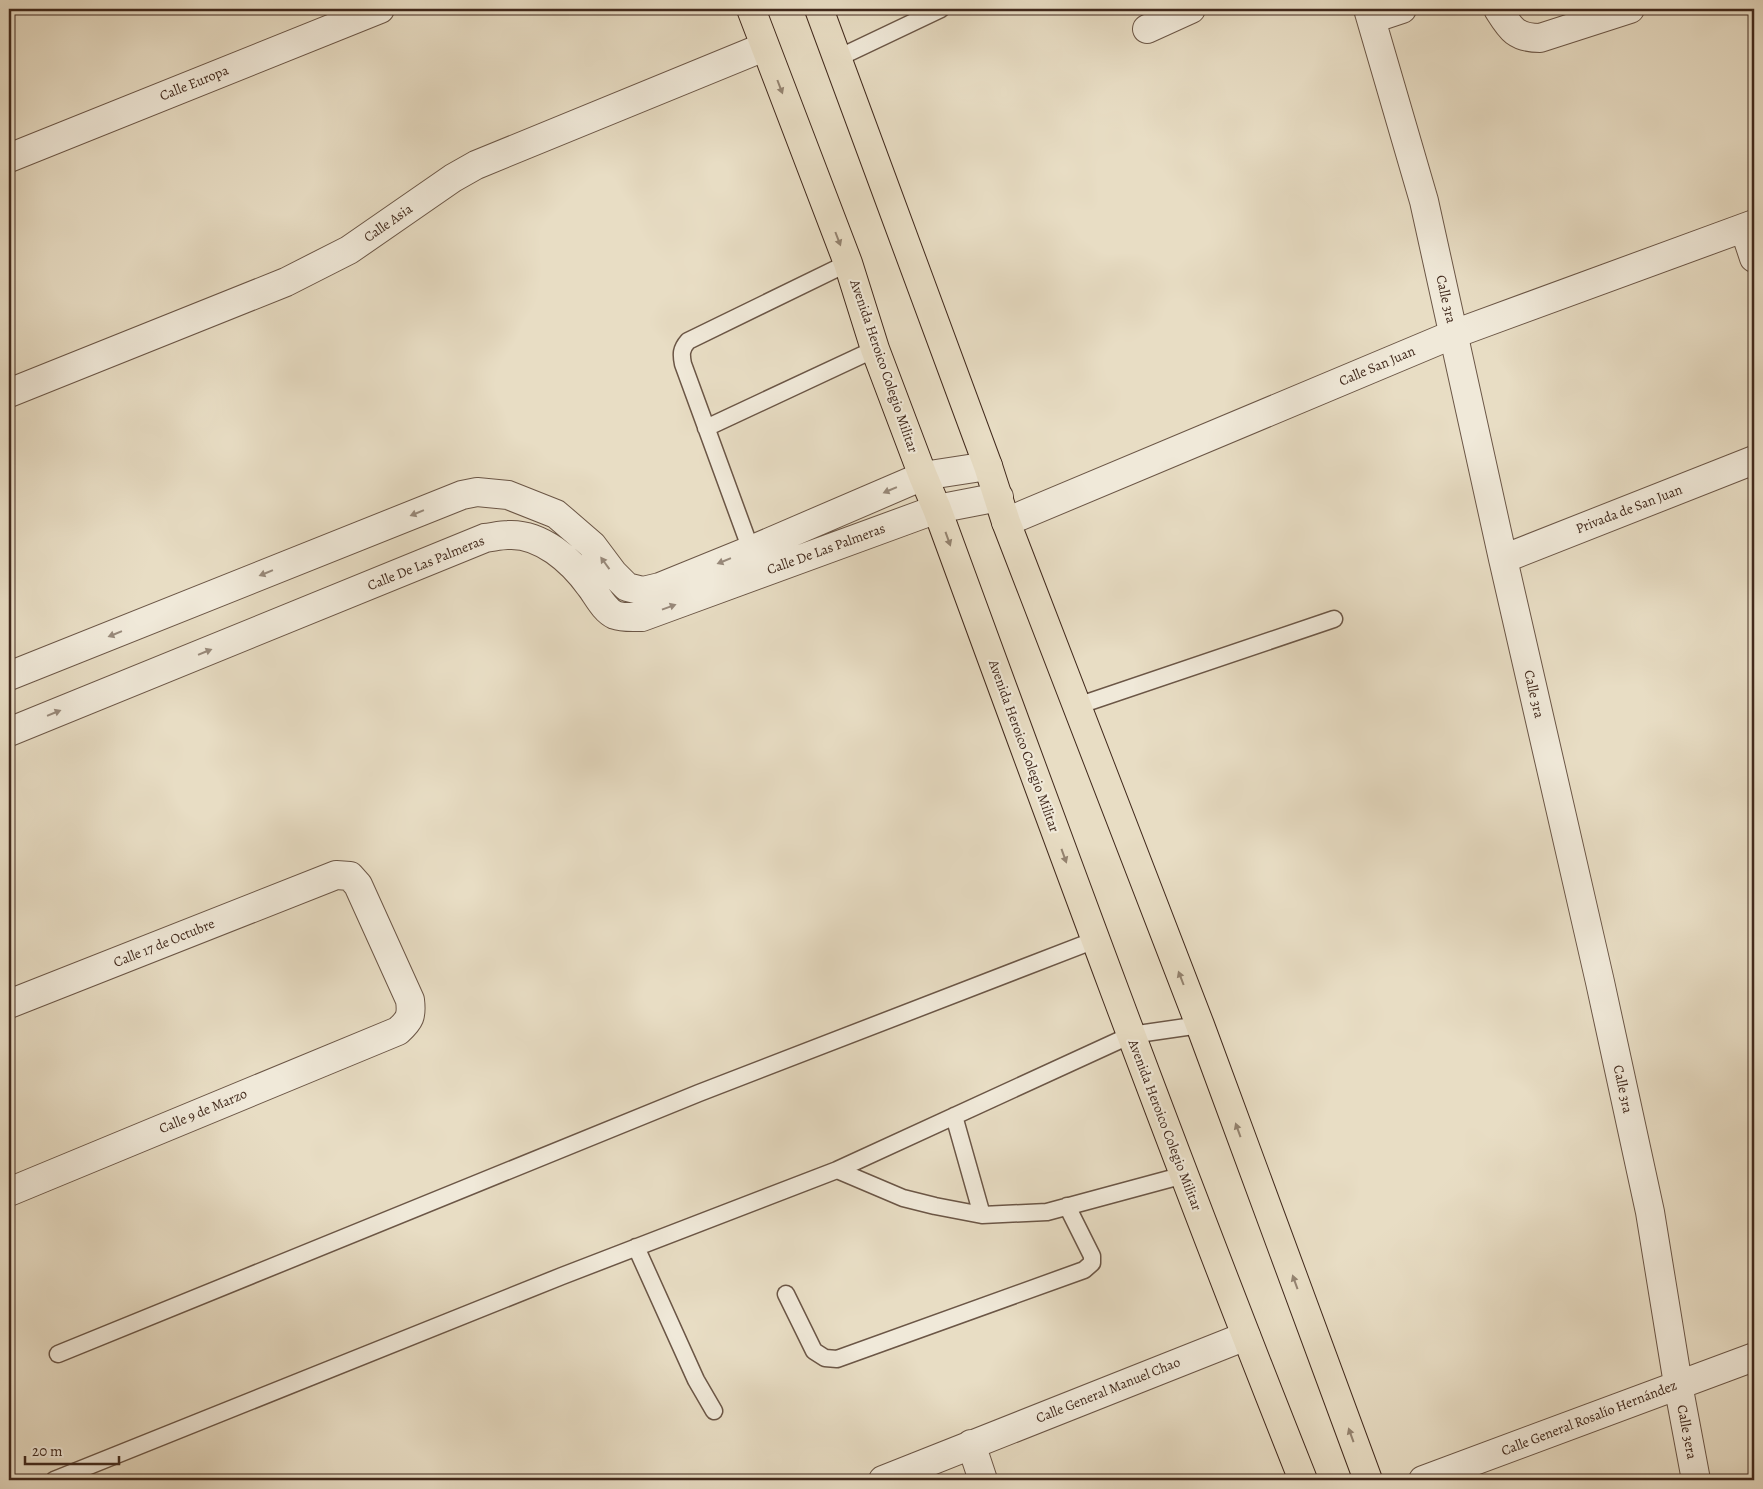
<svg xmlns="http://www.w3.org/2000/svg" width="1763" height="1489" font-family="Alegreya,serif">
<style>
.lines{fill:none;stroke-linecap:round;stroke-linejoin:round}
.lane-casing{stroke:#6b5646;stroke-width:19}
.street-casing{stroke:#6b5646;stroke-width:30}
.primary-casing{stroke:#41291c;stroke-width:30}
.lane{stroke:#f0e9d9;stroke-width:16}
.street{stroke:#f0e9d9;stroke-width:28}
.primary{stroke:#e8ddc4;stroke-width:28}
.oneway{fill:#948370}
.oneway2{fill:#98897a}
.labels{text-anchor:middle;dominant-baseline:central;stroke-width:4.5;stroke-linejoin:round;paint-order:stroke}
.street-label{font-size:14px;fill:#41291c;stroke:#f0e9d9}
</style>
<rect width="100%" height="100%" fill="#e8ddc4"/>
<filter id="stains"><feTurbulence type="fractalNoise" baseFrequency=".004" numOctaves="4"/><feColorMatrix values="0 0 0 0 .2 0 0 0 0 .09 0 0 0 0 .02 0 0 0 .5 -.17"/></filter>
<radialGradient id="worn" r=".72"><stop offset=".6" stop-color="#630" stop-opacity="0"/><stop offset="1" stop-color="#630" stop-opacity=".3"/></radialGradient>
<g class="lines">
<defs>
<path id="lane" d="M 838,58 L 941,9
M 706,428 L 875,349
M 751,550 L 683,364 C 681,354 681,349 688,341 L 848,263
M 1077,706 L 1334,619
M 954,1116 L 982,1215
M 837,1170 L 903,1198 L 935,1206 L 982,1215 L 1047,1212 L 1184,1175
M 636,1247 L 696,1380 L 714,1411
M 786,1294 L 814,1351 L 825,1358 L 837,1359 L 1084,1270 L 1092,1263 L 1092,1256 L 1067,1206
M 58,1354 L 699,1093 L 1095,940
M 54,1480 L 562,1276 L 837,1170 L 1131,1035 L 1200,1025"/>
<path id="street" d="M 1368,9 L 1424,201 L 1503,559 L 1600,982 L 1650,1212 L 1678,1384 L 1696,1480
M 1498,9 C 1510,28 1515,38 1540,38 L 1630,9
M 1372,19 L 1402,9
M 1147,29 L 1191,9
M 9,158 L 380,9
M 1744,228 L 1754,258
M 9,393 L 286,282 L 349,250 L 453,178 L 476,165 L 764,47
M 1006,522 L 1454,334 L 1754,224
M 1503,559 L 1754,460
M 9,676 L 462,495 L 477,492 L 508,495 L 556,514 L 592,545 L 613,573 L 627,587 L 643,591 L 660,587 L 751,550 L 923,476 L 988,466
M 9,732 L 485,538 C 493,537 501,535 508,535 C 541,533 572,561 590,586 C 597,595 604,610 615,615 C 623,618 633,617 642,617 L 937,509 L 999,497
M 9,1004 L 336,875 L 350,876 L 358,885 L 410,1000 C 412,1016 410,1020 398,1031 L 9,1192
M 971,1444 L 983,1480
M 883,1480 L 1246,1336
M 1423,1480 L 1754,1357"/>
<path id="primary" d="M 751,9 L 848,263 L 875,349 L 923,476 L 937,509 C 1056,834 1175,1159 1303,1480
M 819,9 L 988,466 L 1006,522 L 1200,1025 L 1368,1480"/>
</defs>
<use href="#lane" class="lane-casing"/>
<use href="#street" class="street-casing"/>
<use href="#primary" class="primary-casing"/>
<use href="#lane" class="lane"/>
<use href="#street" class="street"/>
<use href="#primary" class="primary"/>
</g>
<defs><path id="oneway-solid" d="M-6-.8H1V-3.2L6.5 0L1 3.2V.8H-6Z" transform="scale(1.25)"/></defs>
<g class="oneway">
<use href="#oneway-solid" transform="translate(780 87) rotate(69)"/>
<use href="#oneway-solid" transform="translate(838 239) rotate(69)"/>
<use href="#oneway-solid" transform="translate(948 539) rotate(70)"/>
<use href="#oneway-solid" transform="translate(1064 856) rotate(70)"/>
<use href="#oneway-solid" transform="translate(1181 978) rotate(-111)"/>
<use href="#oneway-solid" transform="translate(1238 1130) rotate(-110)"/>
<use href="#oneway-solid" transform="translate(1295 1282) rotate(-110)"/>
<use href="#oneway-solid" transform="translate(1351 1435) rotate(-110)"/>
</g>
<g class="oneway2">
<use href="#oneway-solid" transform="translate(890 490) rotate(157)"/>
<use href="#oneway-solid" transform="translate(417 513) rotate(158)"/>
<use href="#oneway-solid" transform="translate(724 561) rotate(158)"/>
<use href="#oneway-solid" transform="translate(605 563) rotate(-126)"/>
<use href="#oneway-solid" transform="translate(266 573) rotate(158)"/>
<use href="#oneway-solid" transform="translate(669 607) rotate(-20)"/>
<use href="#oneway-solid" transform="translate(115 634) rotate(158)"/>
<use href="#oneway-solid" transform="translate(205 652) rotate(-22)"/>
<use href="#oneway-solid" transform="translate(54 713) rotate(-22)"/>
</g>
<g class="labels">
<g class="street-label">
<text transform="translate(194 83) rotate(-22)">Calle Europa</text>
<text transform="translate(388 223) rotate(-35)">Calle Asia</text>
<text transform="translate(1446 299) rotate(77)">Calle 3ra</text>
<text transform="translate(884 366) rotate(71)">Avenida Heroico Colegio Militar</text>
<text transform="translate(1377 366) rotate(-23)">Calle San Juan</text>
<text transform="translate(1629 509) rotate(-21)">Privada de San Juan</text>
<text transform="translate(826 549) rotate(-20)">Calle De Las Palmeras</text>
<text transform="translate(426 563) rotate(-22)">Calle De Las Palmeras</text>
<text transform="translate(1534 694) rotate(77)">Calle 3ra</text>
<text transform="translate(1024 746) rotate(70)">Avenida Heroico Colegio Militar</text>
<text transform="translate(164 943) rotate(-22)">Calle 17 de Octubre</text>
<text transform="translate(1623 1089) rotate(78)">Calle 3ra</text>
<text transform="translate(203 1111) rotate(-23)">Calle 9 de Marzo</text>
<text transform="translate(1165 1125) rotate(69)">Avenida Heroico Colegio Militar</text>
<text transform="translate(1108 1390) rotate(-22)">Calle General Manuel Chao</text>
<text transform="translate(1589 1418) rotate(-21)">Calle General Rosalío Hernández</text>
<text transform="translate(1687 1432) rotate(79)">Calle 3era</text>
</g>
</g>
<rect width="1763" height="1489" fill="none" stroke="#e8ddc4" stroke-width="30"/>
<rect x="10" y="10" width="1743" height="1469" fill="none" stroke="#41291c" stroke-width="2.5"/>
<rect x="15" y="15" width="1733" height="1459" fill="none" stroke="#41291c"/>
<path d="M25 1456v8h94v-8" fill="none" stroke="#41291c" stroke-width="2.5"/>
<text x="32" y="1456" font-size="15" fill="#41291c" stroke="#f0e9d9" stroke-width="4" paint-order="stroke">20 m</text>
<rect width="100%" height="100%" filter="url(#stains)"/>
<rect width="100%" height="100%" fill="url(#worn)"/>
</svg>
